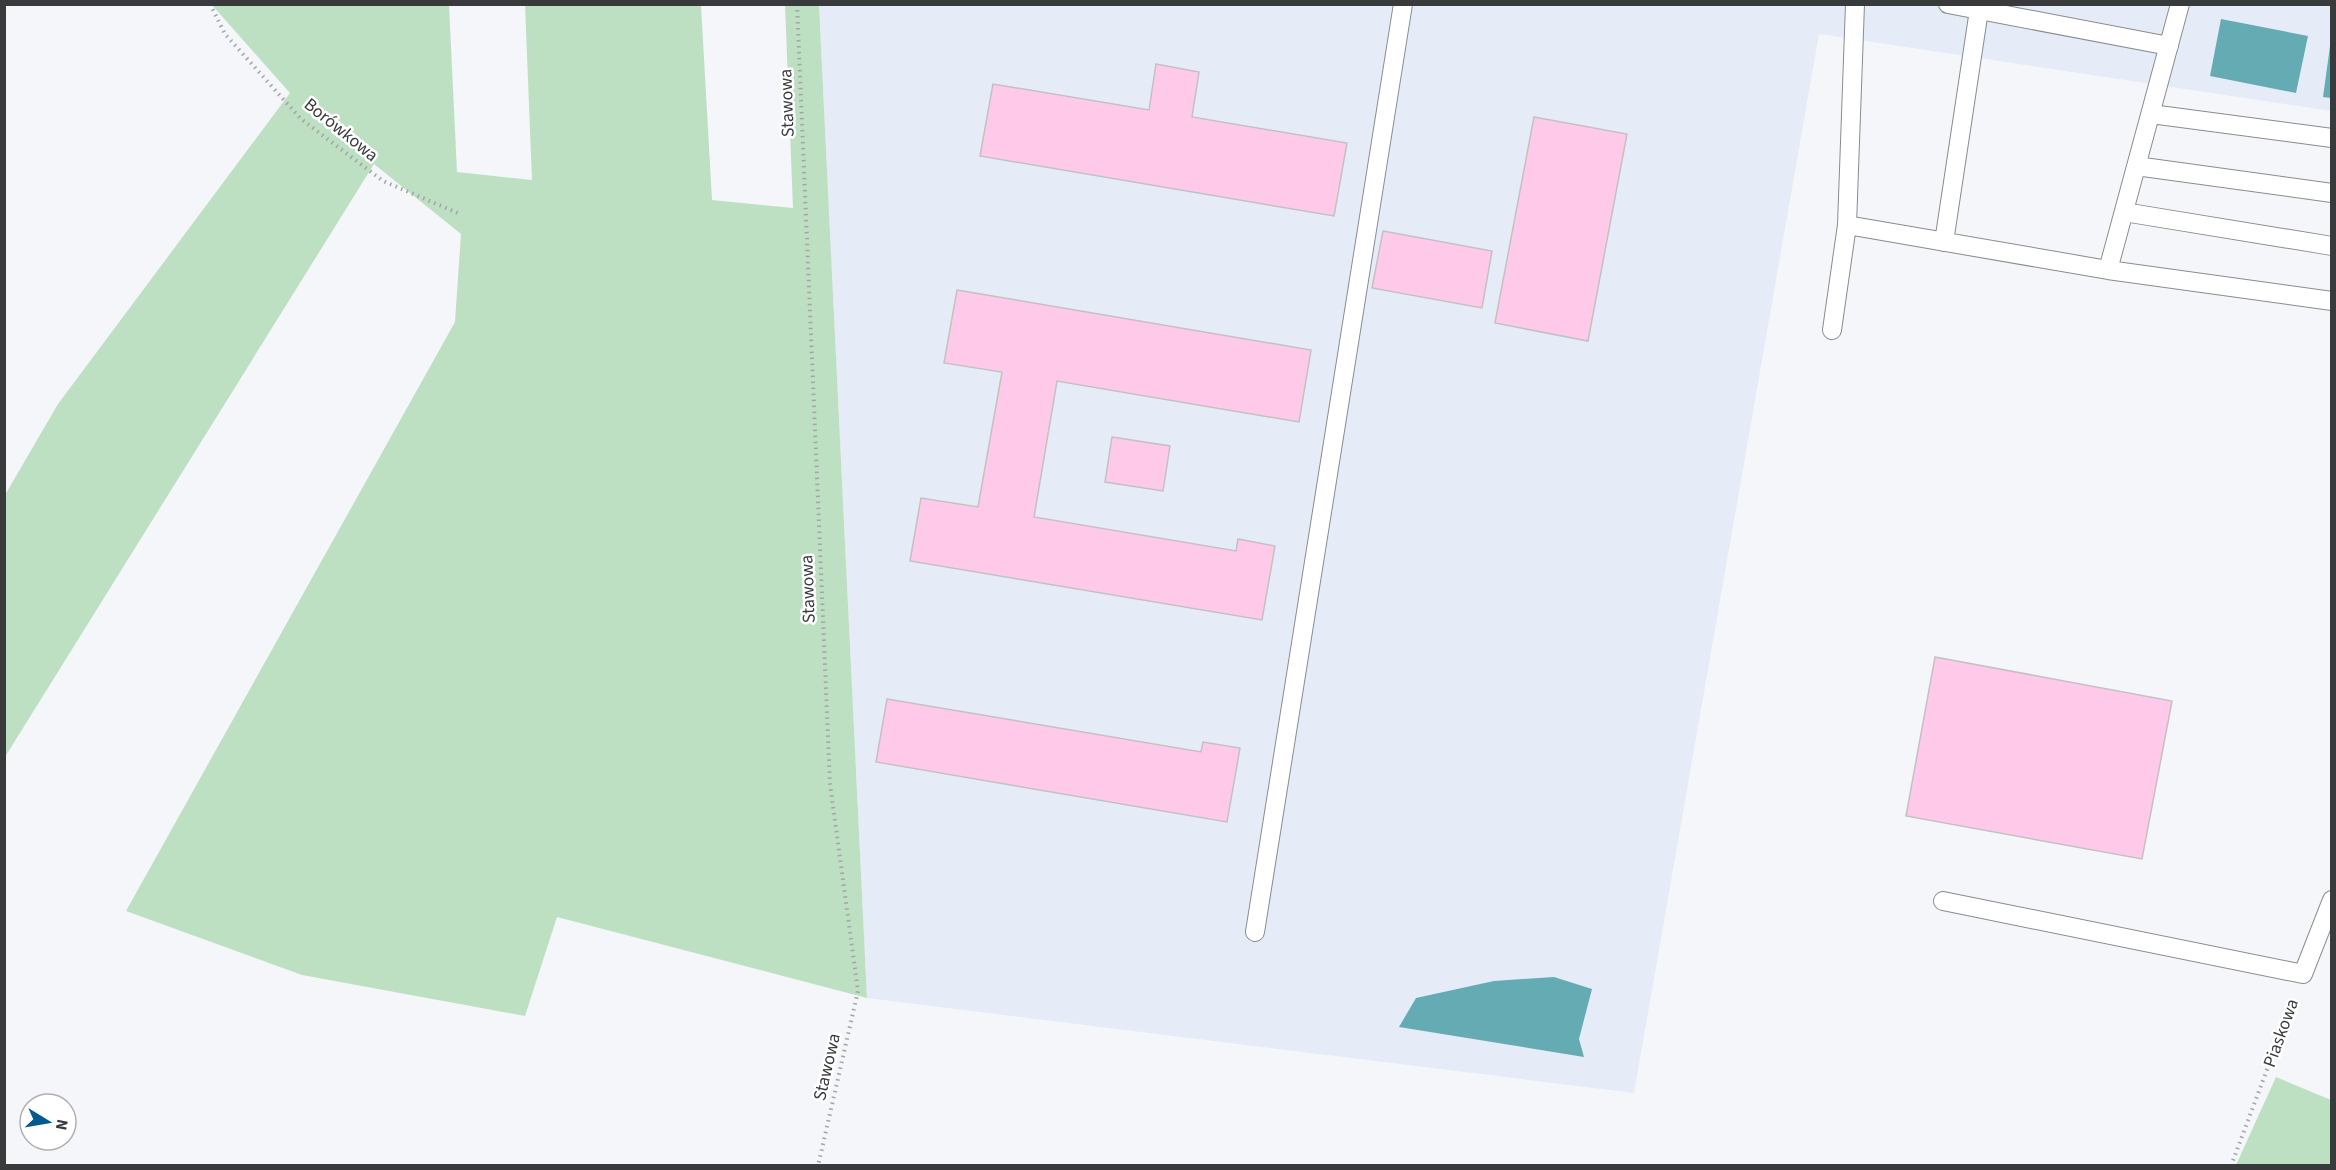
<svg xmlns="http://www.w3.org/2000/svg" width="2336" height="1170" font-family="'Source Sans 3',sans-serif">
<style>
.built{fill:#e5ecf7}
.green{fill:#bee0c2}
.water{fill:#65abb3}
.building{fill:#ffcae9;stroke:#c4c0c2;stroke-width:1.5}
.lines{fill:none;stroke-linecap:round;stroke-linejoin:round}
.lane-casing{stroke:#898c8f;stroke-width:20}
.path{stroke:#a3a4a7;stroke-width:4;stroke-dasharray:1.5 4.5;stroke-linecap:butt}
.lane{stroke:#fff;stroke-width:18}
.labels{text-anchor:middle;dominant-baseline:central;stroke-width:5;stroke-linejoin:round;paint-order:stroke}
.street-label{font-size:18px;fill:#393a3c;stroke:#fff}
</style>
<rect width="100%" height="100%" fill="#f4f6fa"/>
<path class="built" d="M 819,5 L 2331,5 L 2331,111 L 1819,34 L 1634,1093 L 867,998 Z"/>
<path class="green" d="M 212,5 L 449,5 L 457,172 L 532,180 L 525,5 L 701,5 L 712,200 L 793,208 L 785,5 L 819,5 L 867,998 L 557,917 L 525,1016 L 302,975 L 126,911 L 455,322 L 461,234 L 374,164 L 5,757 L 5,495 L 58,404 L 290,93 Z
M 2276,1077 L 2331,1100 L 2331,1165 L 2236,1165 Z"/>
<path class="water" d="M 2221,19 L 2308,36 L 2296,93 L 2210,76 Z
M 2331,39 L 2332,39 L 2331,98 L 2323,97 Z
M 1554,977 L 1592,989 L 1579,1039 L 1584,1057 L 1399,1027 L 1416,998 L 1494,981 Z"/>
<path class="building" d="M 1156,64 L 1199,72 L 1192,117 L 1347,143 L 1334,216 L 980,156 L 993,84 L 1149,110 Z
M 1534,117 L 1627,134 L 1588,341 L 1495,323 Z
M 1383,231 L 1492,251 L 1482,308 L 1372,288 Z
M 957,290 L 1311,350 L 1299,422 L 1057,381 L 1034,517 L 1236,551 L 1238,539 L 1275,546 L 1262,620 L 910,561 L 921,498 L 978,507 L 1002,372 L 944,363 Z
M 1112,437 L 1170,446 L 1163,491 L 1105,482 Z
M 1935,657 L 2172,701 L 2142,859 L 1906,816 Z
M 887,699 L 1201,752 L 1203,742 L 1240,748 L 1227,822 L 876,762 Z"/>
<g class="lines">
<defs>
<path id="lane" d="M 1948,4 L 2169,46
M 2151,114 L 2332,138
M 2136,166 L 2332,193
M 2124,212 L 2332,246
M 1847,225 L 1855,4
M 1944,242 L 1979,10
M 2108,270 L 2332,301
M 1832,330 L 1847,225 L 2108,270 L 2180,4
M 1943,901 L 2303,974 L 2332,900
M 1255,932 L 1403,4"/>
</defs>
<use href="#lane" class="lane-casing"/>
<path class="path" d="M 210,4 L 225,34 L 301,119 L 383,181 L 460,214
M 797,4 L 830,784 L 858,991 L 818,1166
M 2231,1166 L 2293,1000"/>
<use href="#lane" class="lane"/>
</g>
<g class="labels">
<g class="street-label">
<text transform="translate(787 103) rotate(-92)">Stawowa</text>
<text transform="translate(341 130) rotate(39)">Borówkowa</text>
<text transform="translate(808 589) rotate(-92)">Stawowa</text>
<text transform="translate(2281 1033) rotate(-70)">Piaskowa</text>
<text transform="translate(827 1067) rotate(-77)">Stawowa</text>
</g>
</g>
<rect width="2336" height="1170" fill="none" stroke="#393a3c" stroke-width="12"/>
<g transform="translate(48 1122) rotate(101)"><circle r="28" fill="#ffffff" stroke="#b0b0b1" stroke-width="1.5"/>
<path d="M0-4.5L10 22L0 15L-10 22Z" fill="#035a8c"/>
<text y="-9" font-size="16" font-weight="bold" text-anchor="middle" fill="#393a3c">N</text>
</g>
</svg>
